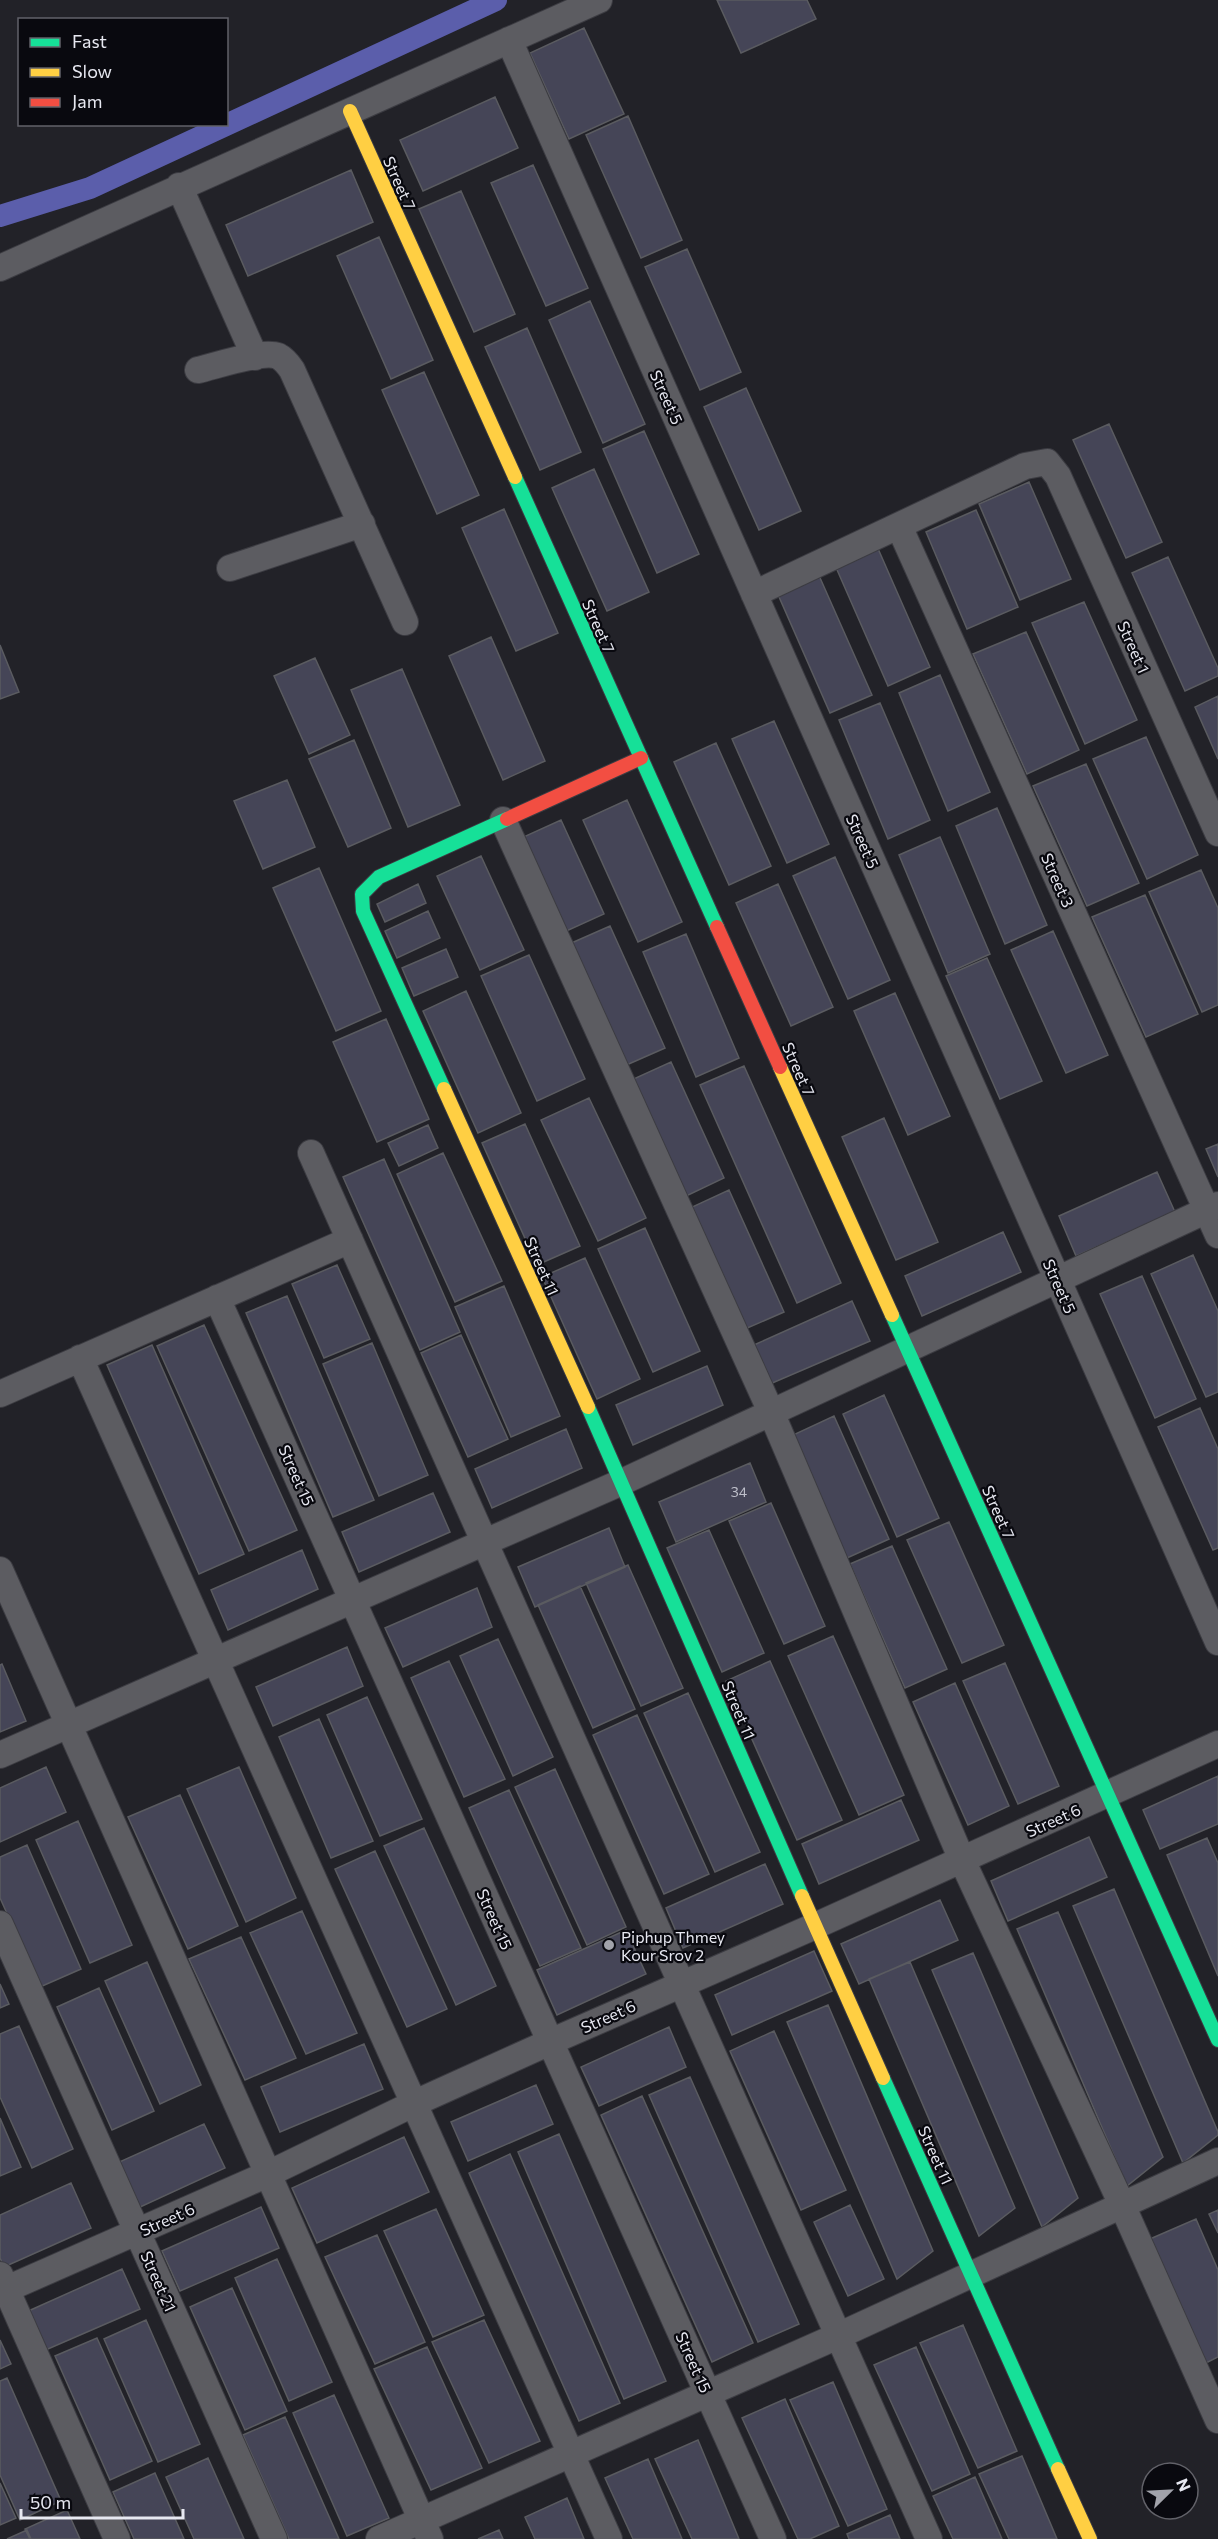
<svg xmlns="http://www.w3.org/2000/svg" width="1218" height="2539" font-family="Commissioner,sans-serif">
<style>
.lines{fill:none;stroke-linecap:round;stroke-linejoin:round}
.canal{stroke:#5b5eab;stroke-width:22}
.building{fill:#454557;stroke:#5a5b60;stroke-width:1.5}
.street-casing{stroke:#3c3c42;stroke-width:28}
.fast-casing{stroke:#3c3c42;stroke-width:16}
.slow-casing{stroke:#3c3c42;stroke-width:16}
.jam-casing{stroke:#3c3c42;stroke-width:16}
.street{stroke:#5c5c61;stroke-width:26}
.fast{stroke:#16e098;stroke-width:14}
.slow{stroke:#ffcf43;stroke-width:14}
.jam{stroke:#f24e42;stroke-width:14}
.poi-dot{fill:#a2a3ab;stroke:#09090f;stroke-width:2}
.labels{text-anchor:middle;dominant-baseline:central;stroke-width:4.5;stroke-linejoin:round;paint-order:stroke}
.number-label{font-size:14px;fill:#bebfca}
.street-label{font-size:16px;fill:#e7e8f1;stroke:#09090f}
.poi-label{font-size:16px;fill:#e7e8f1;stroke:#09090f;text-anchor:start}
</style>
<rect width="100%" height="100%" fill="#222228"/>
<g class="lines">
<path class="canal" d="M 0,216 L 90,188 L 496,0"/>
</g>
<path class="building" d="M 717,0 L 807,0 L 816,19 L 741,53 Z
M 584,28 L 624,114 L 569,139 L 530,53 Z
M 495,97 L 518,148 L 423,191 L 400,140 Z
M 628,116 L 682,240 L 641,258 L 586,135 Z
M 533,165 L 588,288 L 546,306 L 491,183 Z
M 351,170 L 373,222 L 248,276 L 226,225 Z
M 461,191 L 515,314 L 474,332 L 419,209 Z
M 379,237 L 433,360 L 391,379 L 337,256 Z
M 687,249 L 741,372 L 700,390 L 645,267 Z
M 590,301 L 645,424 L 603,443 L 549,320 Z
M 527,328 L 581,452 L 540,470 L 485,347 Z
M 424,372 L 479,495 L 437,514 L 382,390 Z
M 746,388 L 801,511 L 759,530 L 704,407 Z
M 1109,424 L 1162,542 L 1126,558 L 1073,440 Z
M 644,431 L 699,554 L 657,573 L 603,449 Z
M 594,469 L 649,592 L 607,611 L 552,488 Z
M 1029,482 L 1071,579 L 1020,600 L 979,504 Z
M 504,509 L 558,633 L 516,651 L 462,528 Z
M 976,510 L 1018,607 L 967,629 L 926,532 Z
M 876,544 L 930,667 L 888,686 L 834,563 Z
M 1168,557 L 1218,668 L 1218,676 L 1185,691 L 1132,573 Z
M 817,571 L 872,695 L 830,713 L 776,590 Z
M 1084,602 L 1137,720 L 1085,744 L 1032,623 Z
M 1026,632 L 1079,750 L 1027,774 L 973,654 Z
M 491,637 L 545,761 L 503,780 L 449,656 Z
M 0,645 L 19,692 L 0,699 Z
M 315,658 L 350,735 L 309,754 L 274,676 Z
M 402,669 L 460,805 L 408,827 L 351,690 Z
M 940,675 L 990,792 L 948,811 L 899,693 Z
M 1218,696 L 1218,759 L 1195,707 Z
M 880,703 L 930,820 L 888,839 L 839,720 Z
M 774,721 L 829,844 L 787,863 L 732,739 Z
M 1146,737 L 1198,855 L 1147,879 L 1093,759 Z
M 354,740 L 391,828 L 348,847 L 309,759 Z
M 716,743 L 771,866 L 729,885 L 674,762 Z
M 1086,764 L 1139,883 L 1087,906 L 1033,786 Z
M 287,780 L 315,847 L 263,869 L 234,801 Z
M 627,800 L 682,922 L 638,942 L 583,820 Z
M 997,808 L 1047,925 L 1005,944 L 956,826 Z
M 561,820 L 604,914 L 562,933 L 519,839 Z
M 940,837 L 990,954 L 948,973 L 899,855 Z
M 481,856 L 524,950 L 480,970 L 437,876 Z
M 835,857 L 890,980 L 848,999 L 793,876 Z
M 319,868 L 381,1011 L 336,1031 L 273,888 Z
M 1201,870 L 1218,908 L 1218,1005 L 1202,1012 L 1149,892 Z
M 418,884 L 426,903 L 385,922 L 377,904 Z
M 778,884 L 833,1007 L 791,1026 L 736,903 Z
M 1145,895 L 1198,1014 L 1146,1037 L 1092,917 Z
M 428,911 L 440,938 L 397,958 L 385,931 Z
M 610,926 L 665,1048 L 622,1067 L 567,945 Z
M 1053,931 L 1108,1055 L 1066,1073 L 1011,950 Z
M 686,934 L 739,1058 L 696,1077 L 643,952 Z
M 446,949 L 458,977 L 414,996 L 402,968 Z
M 529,955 L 585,1079 L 537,1101 L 481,976 Z
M 987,958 L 1042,1081 L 1000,1099 L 946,976 Z
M 466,991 L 521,1113 L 478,1133 L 423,1011 Z
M 895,993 L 950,1116 L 908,1135 L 854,1011 Z
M 386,1019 L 429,1119 L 377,1142 L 333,1042 Z
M 671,1062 L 724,1178 L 682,1198 L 629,1081 Z
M 744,1066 L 841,1283 L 797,1303 L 700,1085 Z
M 589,1098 L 646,1218 L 598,1241 L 541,1120 Z
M 884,1118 L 938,1242 L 896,1260 L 842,1137 Z
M 525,1124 L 580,1246 L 537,1265 L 482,1143 Z
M 428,1125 L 438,1148 L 399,1166 L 388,1143 Z
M 1218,1144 L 1218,1177 L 1206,1149 Z
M 443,1153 L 502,1281 L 455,1302 L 397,1174 Z
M 384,1159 L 460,1332 L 420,1350 L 343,1177 Z
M 1157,1172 L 1175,1212 L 1076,1256 L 1059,1216 Z
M 729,1190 L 784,1312 L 745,1329 L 690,1208 Z
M 645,1228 L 700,1351 L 653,1372 L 598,1249 Z
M 1003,1232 L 1021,1272 L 922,1316 L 905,1276 Z
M 1193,1255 L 1218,1311 L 1218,1392 L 1206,1397 L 1151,1274 Z
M 585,1258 L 640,1379 L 597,1399 L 542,1277 Z
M 337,1265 L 370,1339 L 324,1358 L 292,1284 Z
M 1142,1276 L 1196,1399 L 1155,1418 L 1100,1294 Z
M 504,1286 L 560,1416 L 511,1437 L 455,1307 Z
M 287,1296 L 374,1500 L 333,1517 L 246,1313 Z
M 852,1301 L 870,1341 L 770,1384 L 754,1345 Z
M 204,1325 L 297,1530 L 249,1551 L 157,1346 Z
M 461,1335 L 508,1439 L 468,1457 L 421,1353 Z
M 372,1343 L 428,1475 L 379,1496 L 323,1364 Z
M 152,1345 L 244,1554 L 199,1574 L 107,1365 Z
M 707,1366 L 723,1405 L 633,1445 L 616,1405 Z
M 884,1395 L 939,1518 L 897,1537 L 843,1414 Z
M 1200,1408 L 1218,1449 L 1218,1548 L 1213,1550 L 1158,1427 Z
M 834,1416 L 889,1539 L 847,1558 L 793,1435 Z
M 566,1429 L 582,1468 L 492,1508 L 475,1469 Z
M 750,1463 L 766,1502 L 676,1542 L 659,1502 Z
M 433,1493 L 450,1532 L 359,1572 L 342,1532 Z
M 771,1503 L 825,1626 L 784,1644 L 729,1521 Z
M 949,1522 L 1004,1645 L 962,1663 L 907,1540 Z
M 609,1528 L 625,1567 L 535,1607 L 518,1567 Z
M 709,1530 L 764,1653 L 722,1672 L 667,1548 Z
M 892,1546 L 947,1669 L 905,1688 L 850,1564 Z
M 302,1550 L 318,1589 L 228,1630 L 211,1590 Z
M 628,1565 L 683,1688 L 641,1706 L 586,1583 Z
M 580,1586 L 635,1709 L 593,1728 L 538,1605 Z
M 477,1588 L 492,1627 L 403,1667 L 385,1628 Z
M 833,1636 L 904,1795 L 859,1815 L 788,1656 Z
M 498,1639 L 553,1757 L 513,1776 L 460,1656 Z
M 347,1647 L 363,1686 L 273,1726 L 256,1687 Z
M 449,1661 L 505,1779 L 464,1797 L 411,1678 Z
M 770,1661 L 842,1820 L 797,1840 L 726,1681 Z
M 1005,1663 L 1059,1786 L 1018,1804 L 963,1681 Z
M 2,1664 L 26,1721 L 0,1732 L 0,1665 Z
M 955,1683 L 1009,1806 L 968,1825 L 913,1702 Z
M 688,1693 L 760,1852 L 715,1872 L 644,1713 Z
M 367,1697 L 422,1819 L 380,1836 L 327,1715 Z
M 637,1715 L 709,1874 L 664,1894 L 593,1735 Z
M 319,1719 L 373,1841 L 331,1858 L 279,1737 Z
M 46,1767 L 66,1812 L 0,1842 L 0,1788 Z
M 239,1767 L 296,1898 L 246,1922 L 187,1789 Z
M 555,1769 L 626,1927 L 587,1945 L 515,1787 Z
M 1218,1776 L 1218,1824 L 1160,1849 L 1143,1810 Z
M 509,1790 L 581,1948 L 540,1966 L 469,1808 Z
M 180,1795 L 238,1926 L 188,1949 L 128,1817 Z
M 901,1800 L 919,1840 L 819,1884 L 802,1844 Z
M 78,1821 L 132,1945 L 90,1963 L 36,1840 Z
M 424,1828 L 496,1986 L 456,2005 L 384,1846 Z
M 1089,1837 L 1107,1877 L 1008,1921 L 991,1881 Z
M 1207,1838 L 1218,1863 L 1218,1976 L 1167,1855 Z
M 27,1845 L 81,1969 L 40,1987 L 0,1898 L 0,1857 Z
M 375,1851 L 447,2009 L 407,2027 L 335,1869 Z
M 765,1864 L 783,1904 L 683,1948 L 666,1908 Z
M 1114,1889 L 1218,2132 L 1218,2135 L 1183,2163 L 1073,1906 Z
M 940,1900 L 958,1940 L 859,1984 L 841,1944 Z
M 302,1911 L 357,2033 L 306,2054 L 250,1933 Z
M 1058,1912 L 1163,2157 L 1127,2186 L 1017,1929 Z
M 626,1930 L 646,1974 L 557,2015 L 537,1970 Z
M 241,1937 L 296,2058 L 245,2080 L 189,1959 Z
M 814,1951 L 832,1991 L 732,2035 L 715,1995 Z
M 973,1953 L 1078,2198 L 1042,2227 L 932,1970 Z
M 147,1962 L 201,2085 L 160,2104 L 105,1981 Z
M 910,1962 L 1015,2208 L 979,2236 L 869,1979 Z
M 0,1984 L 9,2004 L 0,2008 Z
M 99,1988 L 154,2111 L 112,2130 L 57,2007 Z
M 828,2005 L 933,2251 L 897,2279 L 787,2022 Z
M 19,2026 L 73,2149 L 32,2168 L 0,2097 L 0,2034 Z
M 669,2027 L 686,2067 L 599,2106 L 581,2067 Z
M 774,2031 L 846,2190 L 801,2210 L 730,2051 Z
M 364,2044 L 383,2089 L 280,2132 L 261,2087 Z
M 690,2077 L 799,2324 L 758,2342 L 649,2095 Z
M 536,2085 L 553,2124 L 468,2161 L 451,2122 Z
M 642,2096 L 753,2343 L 712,2362 L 601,2115 Z
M 0,2118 L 21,2167 L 0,2176 Z
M 204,2124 L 225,2168 L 138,2208 L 117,2163 Z
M 559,2134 L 666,2381 L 624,2399 L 518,2152 Z
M 404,2137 L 429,2192 L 317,2243 L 292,2188 Z
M 510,2154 L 620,2403 L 579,2421 L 469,2173 Z
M 71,2183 L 91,2228 L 4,2267 L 0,2258 L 0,2215 Z
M 850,2205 L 884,2279 L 848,2296 L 814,2222 Z
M 261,2207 L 279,2248 L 180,2291 L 162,2251 Z
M 436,2209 L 484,2315 L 433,2337 L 384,2231 Z
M 1218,2210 L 1218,2233 L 1209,2214 Z
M 1196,2219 L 1218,2270 L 1218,2357 L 1206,2363 L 1150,2239 Z
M 377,2235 L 425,2342 L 375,2364 L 325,2257 Z
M 277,2259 L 332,2382 L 289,2401 L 235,2278 Z
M 122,2269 L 140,2309 L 41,2352 L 24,2313 Z
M 232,2288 L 287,2411 L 245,2430 L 190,2307 Z
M 146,2320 L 200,2444 L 158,2462 L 104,2339 Z
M 484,2320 L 540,2441 L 489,2463 L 432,2342 Z
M 963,2325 L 1017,2451 L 978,2468 L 920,2343 Z
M 97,2338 L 152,2461 L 110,2480 L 55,2356 Z
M 0,2340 L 11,2364 L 0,2369 Z
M 427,2347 L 482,2468 L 431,2490 L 374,2369 Z
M 916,2347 L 970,2474 L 932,2491 L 874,2365 Z
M 7,2378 L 61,2501 L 20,2520 L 0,2475 L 0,2381 Z
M 833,2382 L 887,2509 L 848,2526 L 790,2400 Z
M 334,2395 L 389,2518 L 347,2536 L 293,2413 Z
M 785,2399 L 839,2526 L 810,2539 L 798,2539 L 742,2418 Z
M 285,2417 L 339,2539 L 289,2539 L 243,2435 Z
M 698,2440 L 739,2539 L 692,2539 L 655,2459 Z
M 1022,2456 L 1057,2539 L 1009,2539 L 979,2474 Z
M 208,2458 L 244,2539 L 194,2539 L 166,2477 Z
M 648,2459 L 682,2539 L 633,2539 L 605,2478 Z
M 155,2473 L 184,2539 L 134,2539 L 113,2492 Z
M 975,2477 L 1002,2539 L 953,2539 L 933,2496 Z
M 0,2483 L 16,2518 L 0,2525 Z
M 567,2498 L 584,2539 L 535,2539 L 525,2517 Z
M 67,2510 L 80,2539 L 30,2539 L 25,2529 Z
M 890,2515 L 900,2539 L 849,2539 L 847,2534 Z
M 27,2530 L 31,2539 L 7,2539 Z
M 499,2530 L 503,2539 L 478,2539 Z"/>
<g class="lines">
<defs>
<path id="street" d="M 509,40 L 1218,1642
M 179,186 L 255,357
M 0,268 L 599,0
M 198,370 C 216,366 262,350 278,356 C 284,359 288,364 292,370 L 405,622
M 899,526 L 1218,1235
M 230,568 L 362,524
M 754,594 L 1025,466 L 1047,462 L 1058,476 L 1218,833
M 503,820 L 771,1412 L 962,1860 L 1123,2207 L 1218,2420
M 311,1153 L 929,2539
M 217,1298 L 773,2539
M 80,1358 L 609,2539
M 0,1394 L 350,1240
M 0,1570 L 430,2539
M 0,1755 L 622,1482 L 1218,1205
M 0,1924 L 274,2539
M 0,2275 L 117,2539
M 0,2292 L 268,2174 L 415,2103 L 550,2042 L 815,1926 L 1218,1744
M 379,2539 L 840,2335 L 1218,2161"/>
<path id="fast" d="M 515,477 L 717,927
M 444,1089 L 363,911 L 362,894 L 379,877 L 507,819
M 892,1315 L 1218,2040
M 588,1407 L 802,1896
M 883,2078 L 1058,2469"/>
<path id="slow" d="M 350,111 L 515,477
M 780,1067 L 892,1315
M 444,1089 L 588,1407
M 802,1896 L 883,2078
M 1058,2469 L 1090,2539"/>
<path id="jam" d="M 507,819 L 641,758
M 717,927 L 780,1067"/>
</defs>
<use href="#street" class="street-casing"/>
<use href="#fast" class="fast-casing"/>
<use href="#slow" class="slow-casing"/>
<use href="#jam" class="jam-casing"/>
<use href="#street" class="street"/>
<use href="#fast" class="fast"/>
<use href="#slow" class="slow"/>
<use href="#jam" class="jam"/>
</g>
<circle class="poi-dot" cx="609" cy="1945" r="6"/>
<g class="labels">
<g class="number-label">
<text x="739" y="1491">34</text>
</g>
<g class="street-label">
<text transform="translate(400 183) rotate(66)">Street 7</text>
<text transform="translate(667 397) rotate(66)">Street 5</text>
<text transform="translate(599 626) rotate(66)">Street 7</text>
<text transform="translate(1134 647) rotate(66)">Street 1</text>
<text transform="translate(863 841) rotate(66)">Street 5</text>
<text transform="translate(1058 880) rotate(66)">Street 3</text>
<text transform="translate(799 1069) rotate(66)">Street 7</text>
<text transform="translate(542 1266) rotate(66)">Street 11</text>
<text transform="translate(1060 1286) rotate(66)">Street 5</text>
<text transform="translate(297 1475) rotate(66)">Street 15</text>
<text transform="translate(999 1512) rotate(66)">Street 7</text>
<text transform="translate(739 1710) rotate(67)">Street 11</text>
<text transform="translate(1053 1820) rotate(-24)">Street 6</text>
<text transform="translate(495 1919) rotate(66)">Street 15</text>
<text transform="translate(608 2016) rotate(-24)">Street 6</text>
<text transform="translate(936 2155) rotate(66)">Street 11</text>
<text transform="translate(167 2219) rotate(-24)">Street 6</text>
<text transform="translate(159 2281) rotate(66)">Street 21</text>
<text transform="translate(694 2362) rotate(66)">Street 15</text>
</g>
<g class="poi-label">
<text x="621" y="1936">Piphup Thmey<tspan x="621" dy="18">Kour Srov 2</tspan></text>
</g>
</g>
<rect x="18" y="18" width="210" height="108" fill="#09090f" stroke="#626269" stroke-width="1.5"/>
<rect x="30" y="38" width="30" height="9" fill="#16e098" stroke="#626269" stroke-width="1.5"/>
<text x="72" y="48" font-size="18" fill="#e7e8f1">Fast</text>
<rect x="30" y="68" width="30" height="9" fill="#ffcf43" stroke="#626269" stroke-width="1.5"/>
<text x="72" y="78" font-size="18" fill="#e7e8f1">Slow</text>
<rect x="30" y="98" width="30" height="9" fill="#f24e42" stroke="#626269" stroke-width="1.5"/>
<text x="72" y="108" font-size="18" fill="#e7e8f1">Jam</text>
<g transform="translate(1170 2491) rotate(66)"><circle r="28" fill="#09090f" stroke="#626269" stroke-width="1.5"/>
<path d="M0-4.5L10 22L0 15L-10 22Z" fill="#a2a3ab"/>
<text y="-9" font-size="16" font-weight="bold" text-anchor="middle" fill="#e7e8f1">N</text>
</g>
<path d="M21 2509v9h162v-9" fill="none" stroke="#e7e8f1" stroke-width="3"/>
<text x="30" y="2509" font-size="18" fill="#e7e8f1" stroke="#09090f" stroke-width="4.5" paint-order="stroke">50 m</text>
</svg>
